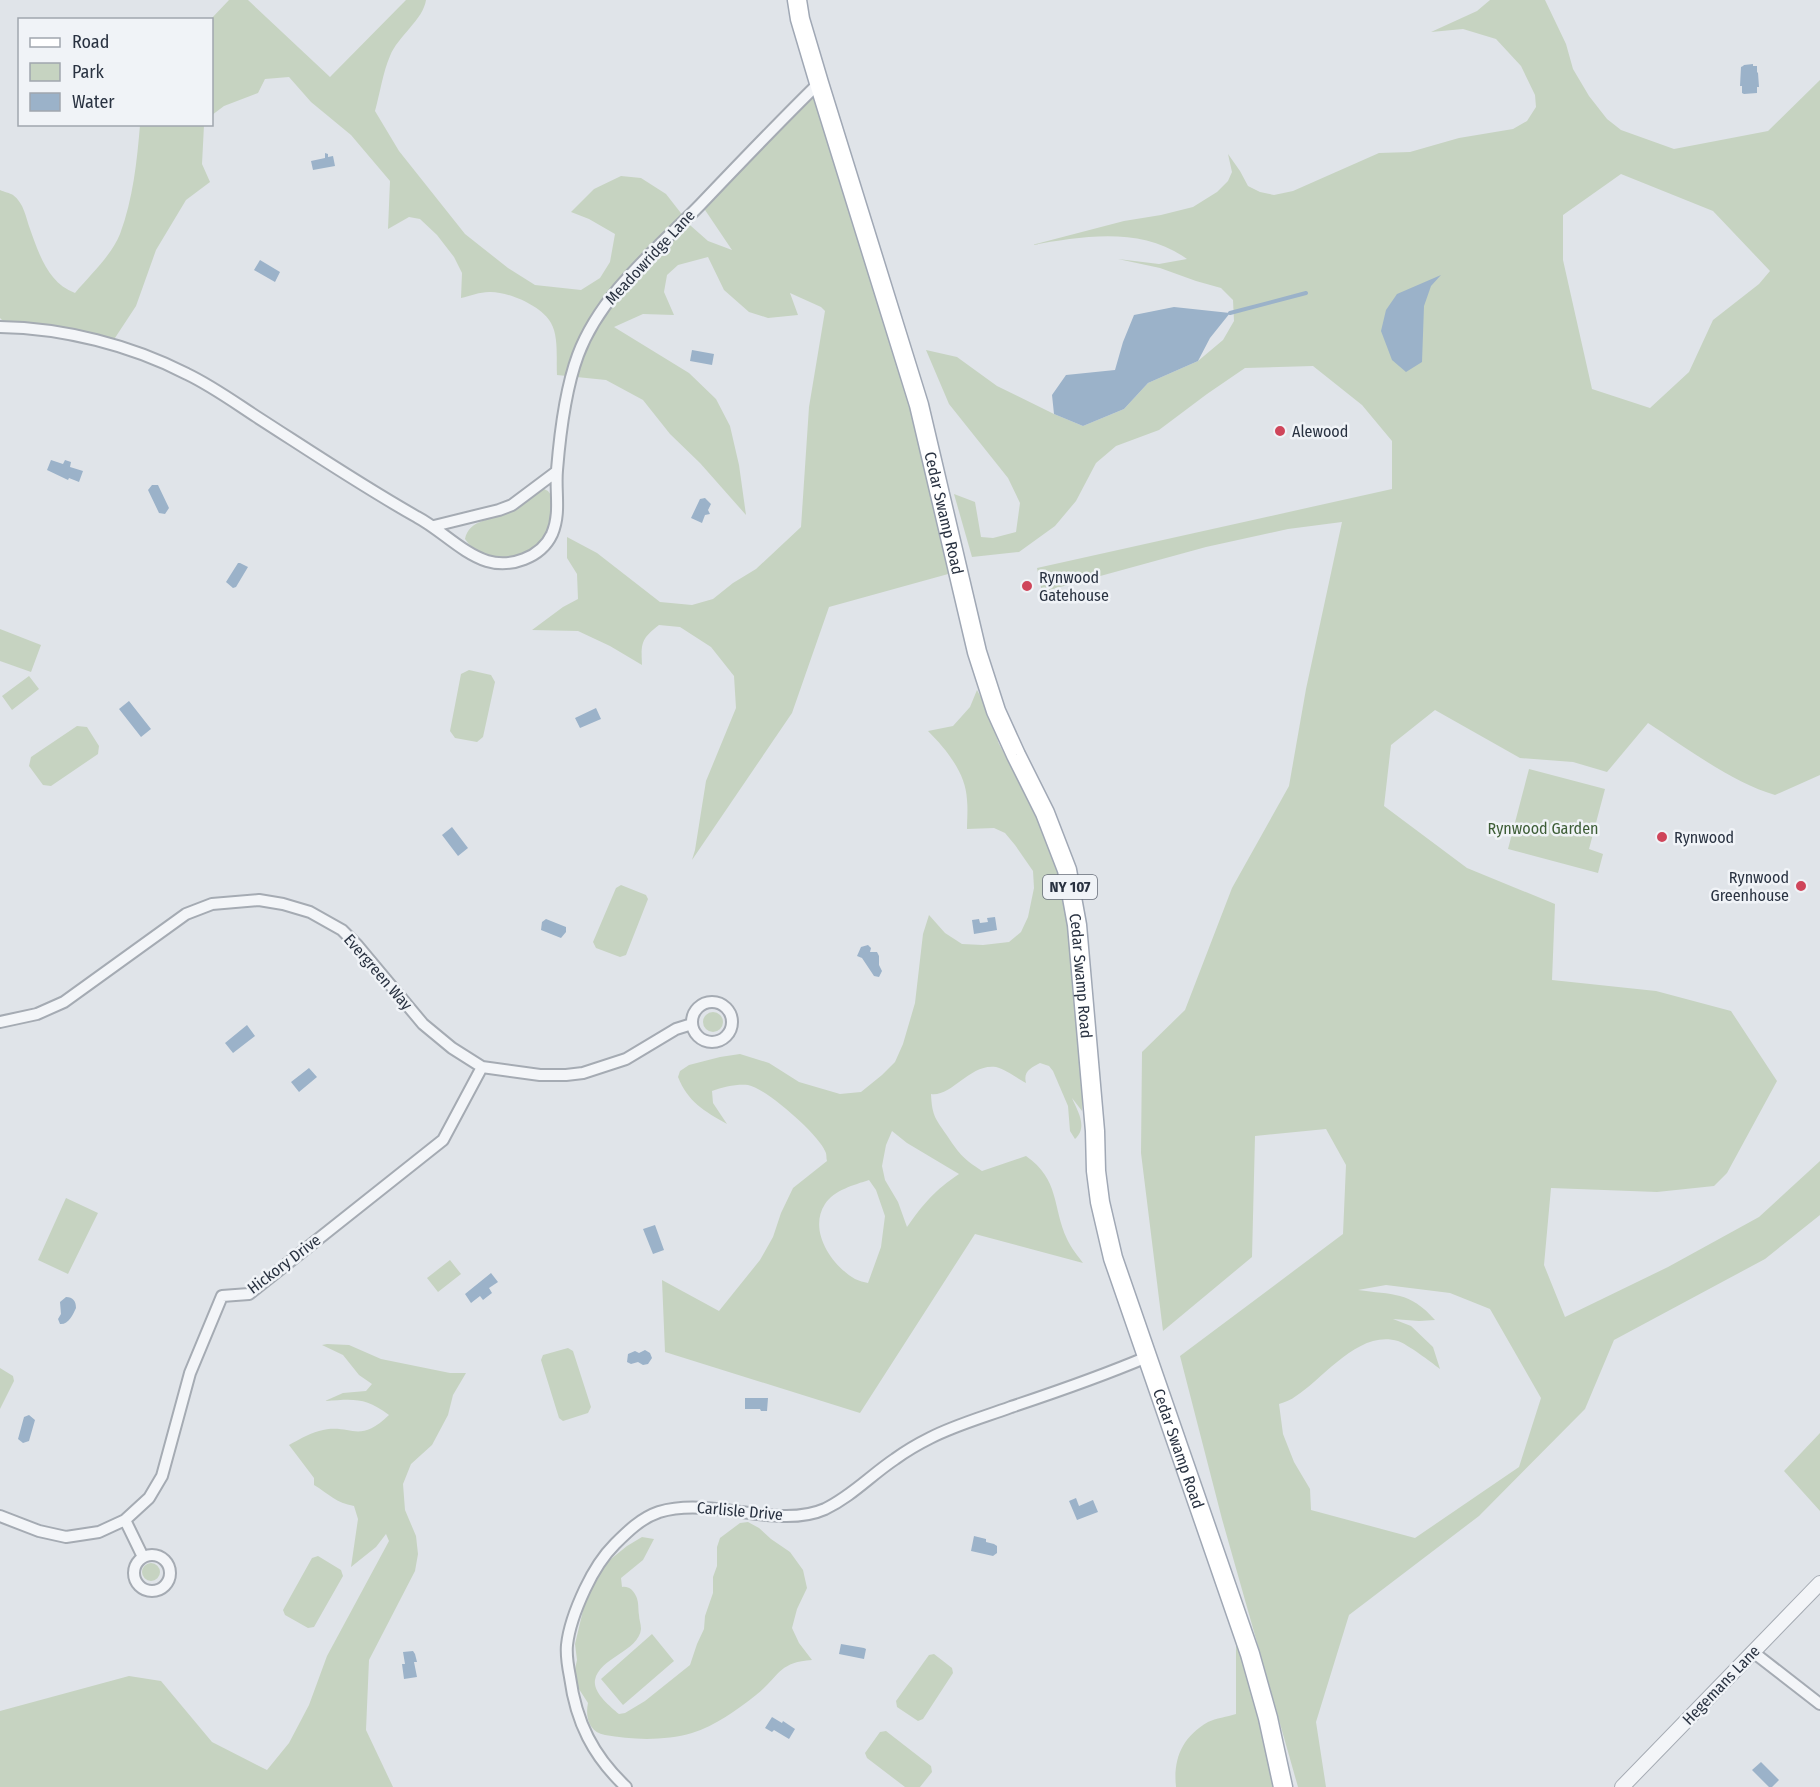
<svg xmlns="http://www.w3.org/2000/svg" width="1820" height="1787" font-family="'Fira Sans Condensed',sans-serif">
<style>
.green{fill:#c6d3c1;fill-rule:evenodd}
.water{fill:#9bb2c9}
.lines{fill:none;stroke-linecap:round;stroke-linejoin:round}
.stream{stroke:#9bb2c9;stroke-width:4}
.minor-casing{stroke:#a5abb3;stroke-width:14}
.tertiary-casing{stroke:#a5abb3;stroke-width:16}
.primary-casing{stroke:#a0a8b5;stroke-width:21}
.minor{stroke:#f3f5f8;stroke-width:10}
.tertiary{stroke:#f3f5f8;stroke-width:14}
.primary{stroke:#fff;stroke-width:18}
.poi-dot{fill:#cf455a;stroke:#f0f3f7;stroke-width:2}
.labels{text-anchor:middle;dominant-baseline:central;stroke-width:5;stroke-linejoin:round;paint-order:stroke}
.shield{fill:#f0f3f7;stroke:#656c78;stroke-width:1.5}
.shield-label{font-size:15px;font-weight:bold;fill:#293241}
.street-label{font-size:16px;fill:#293241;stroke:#f0f3f7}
.poi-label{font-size:16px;fill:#293241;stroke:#f0f3f7;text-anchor:start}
.park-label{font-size:16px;fill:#3d5d36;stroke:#f0f3f7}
</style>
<rect width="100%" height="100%" fill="#e0e4e9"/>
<path class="green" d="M 229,0 L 248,0 L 330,77 L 406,0 L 426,0 C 423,20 398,36 390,56 C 383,72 380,93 375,111 L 399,151 L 465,234 L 508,268 L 535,285 L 581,290 L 600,278 L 610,262 L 615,234 L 589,219 L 571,212 L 594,189 L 621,176 L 641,178 L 666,194 L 691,226 L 708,241 L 732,250 L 701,204 L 819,83 L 959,571 L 829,607 L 792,713 L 692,860 L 695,850 L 706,781 L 736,708 L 734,676 L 711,647 L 680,627 L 659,625 C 641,639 641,643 642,665 L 610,646 L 578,631 L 532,630 L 563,607 L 578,599 L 577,574 L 567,558 L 567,537 L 597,553 L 660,602 L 692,605 L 713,599 L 733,583 L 756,569 L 801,527 L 809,407 L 825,311 L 821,307 L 790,293 L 798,315 L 768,318 L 749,312 L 724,290 L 708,257 L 678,265 L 667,275 L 664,292 L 674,315 L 643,314 L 614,327 L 689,373 L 716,399 L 730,426 L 739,465 L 746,515 L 700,463 L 670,434 L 643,400 L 606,380 L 557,375 C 556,359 559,337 551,323 C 542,306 507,291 489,292 C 480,292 470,296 461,298 L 462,273 L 454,257 L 437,235 L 420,219 L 409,217 L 388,229 L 390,181 L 351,135 L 311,102 L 289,77 L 265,79 L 258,93 L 224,106 L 212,115 L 212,20 L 210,20 Z
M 1490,0 L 1545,0 L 1566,44 L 1573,69 L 1589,96 L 1607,119 L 1621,130 L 1674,149 L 1768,131 L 1820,80 L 1820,775 L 1775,795 C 1733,783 1685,747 1648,723 L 1607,772 L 1573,762 L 1520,758 L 1435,710 L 1391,745 L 1384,806 L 1467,868 L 1555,904 L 1552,980 L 1656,991 L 1731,1011 L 1777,1081 L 1727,1173 L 1714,1186 L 1657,1192 L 1551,1188 L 1544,1265 L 1565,1317 L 1668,1267 L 1759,1217 L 1820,1161 L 1820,1215 L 1765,1259 L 1614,1340 L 1585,1409 L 1479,1516 L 1349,1615 L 1316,1722 L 1326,1787 L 1298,1787 L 1222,1519 L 1180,1356 L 1343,1234 L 1346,1165 L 1326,1129 L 1255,1136 L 1252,1257 L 1163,1331 L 1141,1153 L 1142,1052 L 1185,1010 L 1232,888 L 1289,786 L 1306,689 L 1342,522 L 1288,529 L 1206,547 L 1042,592 L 1037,568 L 1392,489 L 1392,441 L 1362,405 L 1313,366 L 1245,368 L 1207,394 L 1159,430 L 1116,446 L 1096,463 L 1076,501 L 1055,526 L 1019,552 L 972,557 L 954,494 L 975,502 L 981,537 L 993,538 L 1016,532 L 1020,503 L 1008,478 L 949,404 L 926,350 L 957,357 L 997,386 L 1054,414 L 1083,426 L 1124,409 L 1148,383 L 1198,361 L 1223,340 L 1234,321 L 1233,300 L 1221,288 L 1196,281 L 1160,268 L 1118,259 L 1159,264 L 1187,259 C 1142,226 1083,236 1032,245 L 1124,221 L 1161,215 L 1193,207 L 1217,192 L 1228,181 L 1232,172 L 1228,154 L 1240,171 L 1248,186 L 1260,192 L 1274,195 L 1293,191 L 1379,153 L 1410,152 L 1459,138 L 1513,129 L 1527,121 L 1536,107 L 1535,95 L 1521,66 L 1496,39 L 1463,29 L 1431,32 L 1477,11 ZM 1621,174 L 1713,211 L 1770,271 L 1759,284 L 1713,320 L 1689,372 L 1650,408 L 1592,389 L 1563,260 L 1563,215 ZM 1386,1285 L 1450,1293 L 1490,1309 L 1541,1398 L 1519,1467 L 1415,1538 L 1311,1510 L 1310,1489 L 1294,1462 L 1283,1434 L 1279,1404 C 1285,1402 1291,1400 1296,1396 C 1324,1378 1359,1329 1398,1341 C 1407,1344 1431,1362 1440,1369 L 1433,1347 L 1411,1326 L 1393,1319 L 1419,1321 L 1435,1320 C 1410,1291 1392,1295 1358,1290 Z
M 140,125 L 204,125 L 202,164 L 210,182 L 186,200 L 156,250 L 136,306 L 111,344 L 9,327 L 0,318 L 0,190 C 4,192 10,193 13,195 C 24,203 26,218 30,229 C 39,254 48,283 75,293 C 90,275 111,256 120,234 C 133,199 137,161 140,125 Z
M 544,489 L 548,491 L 554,499 C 553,512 552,525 546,536 C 529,566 483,567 465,539 C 469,519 492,520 508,513 C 521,508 531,497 544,489 Z
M 0,629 L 41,645 L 31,672 L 0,661 Z
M 469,670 L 491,675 L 495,682 L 483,737 L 477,742 L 455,738 L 450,731 L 461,674 Z
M 29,676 L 39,689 L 12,710 L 2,696 Z
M 977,690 L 985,705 L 999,744 L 1028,797 L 1056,858 L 1070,918 L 1084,1069 L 1082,1111 L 1072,1098 C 1078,1112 1088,1127 1075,1139 L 1070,1131 L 1068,1106 L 1053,1071 L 1049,1066 L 1040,1063 C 1031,1068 1023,1071 1026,1083 C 1017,1078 1005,1069 996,1067 C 970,1063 952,1097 931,1094 C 932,1117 936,1119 948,1137 C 960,1155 964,1159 982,1171 L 1026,1156 C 1060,1180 1052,1206 1067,1239 C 1071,1248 1078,1256 1083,1263 L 975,1234 L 860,1413 L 665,1352 L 662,1280 L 719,1311 L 760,1260 L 773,1237 L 781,1213 L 793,1188 L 827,1161 C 826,1157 827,1154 825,1151 C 819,1135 766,1088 748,1085 C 736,1084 723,1087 712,1091 L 713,1103 L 727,1124 C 704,1111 688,1102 678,1077 L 680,1071 L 689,1065 L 720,1057 L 740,1054 L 769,1063 L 799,1082 L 840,1094 L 861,1092 L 882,1075 L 895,1062 L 903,1044 L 915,1003 L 923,934 L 929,915 L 945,933 L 962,944 L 983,945 L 1009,942 L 1021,932 L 1028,917 L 1034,888 L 1033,871 L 1015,845 L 1005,833 L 994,828 L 967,829 C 967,820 968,810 967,800 C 966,773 946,749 928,731 L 953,726 L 970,707 ZM 892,1131 L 907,1143 L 959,1174 C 935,1190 924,1203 907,1227 L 898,1202 L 885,1180 L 882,1166 L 886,1145 ZM 869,1180 L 876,1190 L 885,1216 L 881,1247 L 868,1283 C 864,1282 859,1281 855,1279 C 831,1265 808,1230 825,1204 C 834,1190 854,1185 869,1180 Z
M 77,726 L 87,727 L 99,746 L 98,754 L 51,786 L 43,785 L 29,766 L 31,757 Z
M 1529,769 L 1605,789 L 1589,849 L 1603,854 L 1598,873 L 1508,849 Z
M 621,885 L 646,895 L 648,899 L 626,955 L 620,957 L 596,948 L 593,942 L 616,888 Z
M703 1022a10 10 0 1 1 20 0a10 10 0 1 1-20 0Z
M 66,1198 L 98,1213 L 68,1274 L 38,1260 Z
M 450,1260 L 461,1274 L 438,1292 L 427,1278 Z
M 327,1344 L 349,1345 L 381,1359 L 450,1373 L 466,1373 L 453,1395 L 448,1415 L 432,1445 L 411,1464 L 403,1484 L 405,1510 L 416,1536 L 418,1554 L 415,1571 L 369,1660 L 366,1730 L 393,1787 L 0,1787 L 0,1711 L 129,1676 L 161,1681 L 212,1742 L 267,1770 L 289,1743 L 309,1705 L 327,1656 L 389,1541 L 386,1534 L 376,1547 L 351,1567 L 358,1519 L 354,1506 C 336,1503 329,1494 314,1485 L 314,1478 L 289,1445 C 298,1440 308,1434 319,1431 C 351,1422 357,1446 389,1415 C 365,1397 354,1399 325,1401 L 343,1393 L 366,1391 L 372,1384 L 359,1375 L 343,1355 L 322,1345 Z
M 568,1348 L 573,1351 L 591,1407 L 588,1413 L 563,1421 L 559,1418 L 541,1360 L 543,1355 Z
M 0,1368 L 13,1376 L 14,1381 L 0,1409 Z
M 1820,1433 L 1820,1511 L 1784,1471 Z
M 748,1522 L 759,1528 L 771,1539 L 790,1552 L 803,1570 L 807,1588 L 797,1609 L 792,1628 L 799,1643 L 812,1660 C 778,1662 779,1677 756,1695 C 737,1710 715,1726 692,1733 C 665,1741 632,1740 605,1735 C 589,1732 585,1717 588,1703 L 577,1686 L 575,1669 L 577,1660 L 575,1644 L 585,1602 L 606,1563 L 627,1546 L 642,1537 L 654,1539 L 643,1560 L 621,1578 L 622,1587 C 629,1586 633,1590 636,1596 C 639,1602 638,1609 639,1615 C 639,1619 641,1624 641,1629 C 639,1651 599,1658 595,1680 C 593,1693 610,1706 619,1714 L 625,1713 L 645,1701 L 690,1665 L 697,1644 L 704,1629 L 705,1616 L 713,1593 L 713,1577 L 717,1566 L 717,1547 L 720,1538 L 740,1523 Z
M 318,1556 L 341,1570 L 343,1576 L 314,1627 L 308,1628 L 285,1615 L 283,1610 L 312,1558 Z
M142 1572a9 9 0 1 1 18 0a9 9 0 1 1-18 0Z
M 1236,1610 L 1283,1787 L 1176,1787 C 1173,1759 1182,1737 1208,1722 C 1216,1718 1227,1717 1236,1714 Z
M 652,1634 L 674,1661 L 623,1705 L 601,1679 Z
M 934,1654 L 952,1668 L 953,1673 L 923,1719 L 918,1721 L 897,1707 L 896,1701 L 929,1655 Z
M 886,1731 L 931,1766 L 932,1772 L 920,1787 L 905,1787 L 867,1758 L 865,1753 L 880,1732 Z"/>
<path class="water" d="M 1753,64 L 1753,66 L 1757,66 L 1757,72 L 1758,73 L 1759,87 L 1757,87 L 1757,93 L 1744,94 L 1742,93 L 1742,86 L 1740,86 L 1741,67 L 1743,66 L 1744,65 Z
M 325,153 L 328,154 L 328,157 L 333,156 L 335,166 L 313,170 L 311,161 L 325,158 Z
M 260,260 L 280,272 L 275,282 L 254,270 Z
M 1441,275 L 1431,286 L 1424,306 L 1422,362 L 1406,372 L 1392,360 L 1381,331 L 1386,310 L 1397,294 Z
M 1174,307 L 1230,313 L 1210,338 L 1198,361 L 1148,383 L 1124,409 L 1083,426 L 1054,414 L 1052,395 L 1066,375 L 1115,370 L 1123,342 L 1134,315 Z
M 692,350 L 714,354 L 712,365 L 690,361 Z
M 51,460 L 63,464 L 65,460 L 71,462 L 70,467 L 83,471 L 79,482 L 69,478 L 68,480 L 47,470 Z
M 152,485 L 158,485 L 169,508 L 165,514 L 159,513 L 148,490 Z
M 705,498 L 711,504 L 708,510 L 710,514 L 705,515 L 702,523 L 691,518 L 700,499 Z
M 238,563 L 240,563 L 248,567 L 236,587 L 233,588 L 226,582 Z
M 129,701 L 151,729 L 141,737 L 119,709 Z
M 596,708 L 601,719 L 580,728 L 575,718 Z
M 452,827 L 468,848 L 458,856 L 442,835 Z
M 995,917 L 997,930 L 974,934 L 972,920 L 979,919 L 980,923 L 988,922 L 987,918 Z
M 546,919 L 566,927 L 566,932 L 561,938 L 541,930 L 542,922 Z
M 868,945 L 871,948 L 870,952 L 877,952 L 879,956 L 879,965 L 882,971 L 879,977 L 874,976 L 862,958 L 857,956 L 861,947 Z
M 247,1025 L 255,1036 L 233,1053 L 225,1043 Z
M 309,1068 L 317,1077 L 299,1092 L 291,1082 Z
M 655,1225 L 664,1250 L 653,1254 L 643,1229 Z
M 491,1273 L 498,1282 L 489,1288 L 492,1293 L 483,1300 L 480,1296 L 471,1303 L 465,1294 Z
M 66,1297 C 73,1297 76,1301 76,1308 C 73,1315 68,1325 60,1324 L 58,1319 L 61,1314 L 60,1302 Z
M 645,1350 L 650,1353 L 652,1358 L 648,1364 L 643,1365 L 638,1362 L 631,1364 L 627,1362 L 628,1354 L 635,1351 L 639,1353 Z
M 745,1398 L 768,1398 L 767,1411 L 761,1411 L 760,1409 L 745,1409 Z
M 29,1415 L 35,1420 L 29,1441 L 23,1443 L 18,1439 L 24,1417 Z
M 1076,1498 L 1079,1506 L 1093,1500 L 1098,1512 L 1077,1520 L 1069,1501 Z
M 974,1536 L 986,1539 L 986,1542 L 994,1544 L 997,1546 L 997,1553 L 993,1556 L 971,1551 Z
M 841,1644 L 864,1648 L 866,1649 L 864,1659 L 839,1654 Z
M 413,1651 L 415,1654 L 417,1662 L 414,1662 L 417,1677 L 404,1679 L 402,1664 L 405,1664 L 403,1652 Z
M 772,1717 L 782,1723 L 783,1721 L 795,1729 L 789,1739 L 774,1730 L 772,1732 L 765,1728 Z
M 1761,1762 L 1779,1780 L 1772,1787 L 1769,1787 L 1752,1770 Z"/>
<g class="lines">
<path class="stream" d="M 1230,313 L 1306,293"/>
<defs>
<path id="minor" d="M 0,327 C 63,328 131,345 187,374 C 212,386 234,402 257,417 C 310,451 362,486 417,517 C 440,529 462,553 487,561 C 510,568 541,558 552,534 C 561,513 555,492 557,470 C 560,433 565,390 578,355 C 601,294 655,251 700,205 C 739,164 778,123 819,83
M 434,526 L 499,510 L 512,505 L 556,472
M692 1022a20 20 0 1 1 40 0a20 20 0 1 1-40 0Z
M 0,1022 L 37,1014 L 64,1002 L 186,914 L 212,904 L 259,900 L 283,904 L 310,912 L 342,930 L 357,945 L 423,1024 L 452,1048 L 482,1067 L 540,1075 L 566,1075 L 583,1073 L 626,1059 L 676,1029 L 692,1024
M 0,1516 L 39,1531 L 66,1537 L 99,1532 L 125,1520 L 149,1498 L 162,1476 L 190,1373 L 222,1296 L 249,1294 L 443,1140 L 482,1067
M 125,1520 L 143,1557
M134 1573a18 18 0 1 1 36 0a18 18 0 1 1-36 0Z
M 1753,1652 L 1820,1704
M 626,1787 C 593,1756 576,1722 570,1677 C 568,1667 566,1655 567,1645 C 569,1626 577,1606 585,1589 C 593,1572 602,1557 615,1544 C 627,1532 641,1518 659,1512 C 712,1496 778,1530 825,1509 C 852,1496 871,1475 895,1459 C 906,1451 918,1444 930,1438 C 955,1425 984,1417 1011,1407 C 1056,1392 1102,1376 1147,1357"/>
<path id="tertiary" d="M 1622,1787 L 1820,1583"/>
<g id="primary">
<path id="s1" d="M 797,0 L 800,19 L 819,83 L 919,405 L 977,652 L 996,711 L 1016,755 L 1045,813 L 1067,870 L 1077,925 L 1095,1131 L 1096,1171 L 1100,1202 L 1113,1258 L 1250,1654 L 1268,1718 L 1283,1787"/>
</g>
</defs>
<use href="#minor" class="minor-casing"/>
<use href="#tertiary" class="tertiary-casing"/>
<use href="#primary" class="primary-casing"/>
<use href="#minor" class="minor"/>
<use href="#tertiary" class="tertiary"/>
<use href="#primary" class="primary"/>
</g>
<g class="poi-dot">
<circle cx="1280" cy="431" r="6"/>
<circle cx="1027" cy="586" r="6"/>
<circle cx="1662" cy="837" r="6"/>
<circle cx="1801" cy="886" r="6"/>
</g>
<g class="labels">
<rect class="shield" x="1043" y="875" width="54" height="24" rx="4.5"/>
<g class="shield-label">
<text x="1070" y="887">NY 107</text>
</g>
<g class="street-label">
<text transform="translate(650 257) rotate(-47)">Meadowridge Lane</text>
<text stroke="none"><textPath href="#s1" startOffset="534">Cedar Swamp Road</textPath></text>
<text transform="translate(378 972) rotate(49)">Evergreen Way</text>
<text stroke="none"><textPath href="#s1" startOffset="1020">Cedar Swamp Road</textPath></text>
<text transform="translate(284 1264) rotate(-37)">Hickory Drive</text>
<text stroke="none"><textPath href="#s1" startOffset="1506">Cedar Swamp Road</textPath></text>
<text transform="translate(740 1511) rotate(5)">Carlisle Drive</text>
<text transform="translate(1721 1685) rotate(-46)">Hegemans Lane</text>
</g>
<g class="poi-label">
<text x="1292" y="431">Alewood</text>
<text x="1039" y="577">Rynwood<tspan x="1039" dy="18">Gatehouse</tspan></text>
<text x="1674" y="837">Rynwood</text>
<text x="1789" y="877" text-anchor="end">Rynwood<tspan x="1789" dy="18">Greenhouse</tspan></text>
</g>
<g class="park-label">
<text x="1543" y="828">Rynwood Garden</text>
</g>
</g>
<rect x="18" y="18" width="195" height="108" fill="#f0f3f7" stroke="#a0a6ae" stroke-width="1.5"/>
<rect x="30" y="38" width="30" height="9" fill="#ffffff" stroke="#a0a6ae" stroke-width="1.5"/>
<text x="72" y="48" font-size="18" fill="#293241">Road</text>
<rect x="30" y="63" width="30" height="18" fill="#c6d3c1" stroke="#a0a6ae" stroke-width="1.5"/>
<text x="72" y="78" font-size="18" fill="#293241">Park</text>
<rect x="30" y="93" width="30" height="18" fill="#9bb2c9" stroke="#a0a6ae" stroke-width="1.5"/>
<text x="72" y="108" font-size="18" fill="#293241">Water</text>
</svg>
